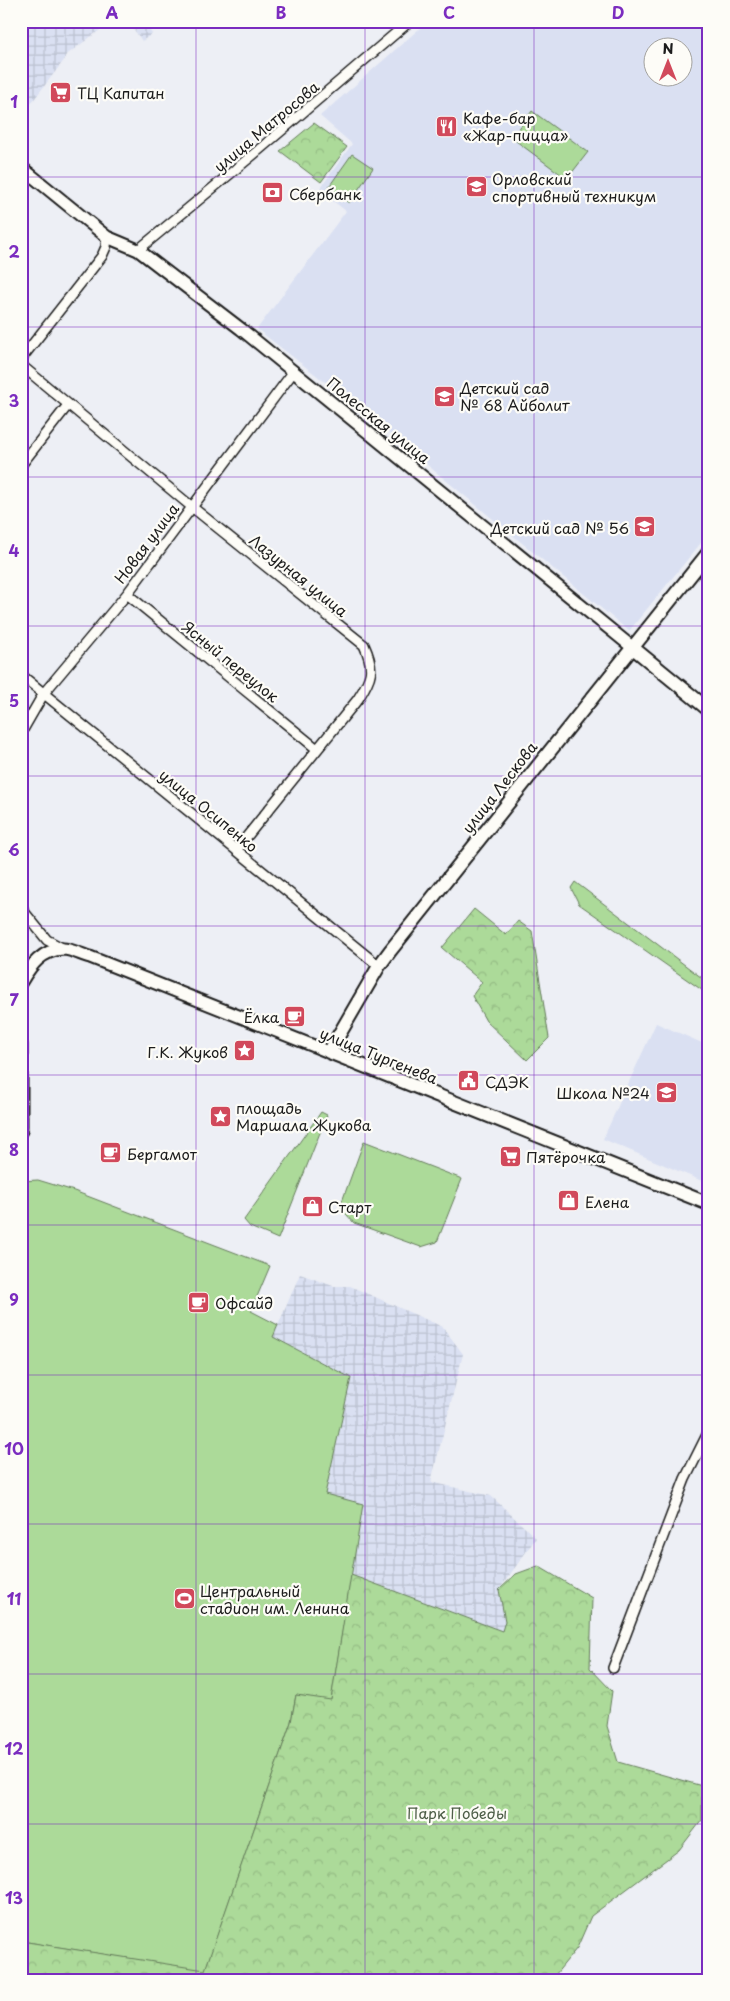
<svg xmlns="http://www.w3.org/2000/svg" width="730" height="2001" font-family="'Playpen Sans',sans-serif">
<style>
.built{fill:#dae0f2;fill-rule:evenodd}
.industrial{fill:url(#industrial-grid)}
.green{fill:#acda99;stroke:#647b5a}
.forest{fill:url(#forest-crowns);stroke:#647b5a}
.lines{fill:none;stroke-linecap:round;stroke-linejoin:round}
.minor-casing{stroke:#1c1c1c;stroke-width:12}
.tertiary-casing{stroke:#1c1c1c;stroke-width:15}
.secondary-casing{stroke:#1c1c1c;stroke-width:16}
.minor{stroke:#fdfcf7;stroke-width:9}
.tertiary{stroke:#fdfcf7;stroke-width:11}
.secondary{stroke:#fdfcf7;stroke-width:12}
.grid{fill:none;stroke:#7b2cbf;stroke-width:1;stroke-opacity:0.55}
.labels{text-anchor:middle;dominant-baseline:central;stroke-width:4.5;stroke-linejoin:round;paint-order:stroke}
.poi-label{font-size:15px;fill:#1c1c1c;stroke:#fdfcf7;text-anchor:start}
.street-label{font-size:15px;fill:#1c1c1c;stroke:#fdfcf7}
.park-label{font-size:15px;fill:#4e5e48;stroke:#fdfcf7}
.neatline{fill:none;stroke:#7b2cbf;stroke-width:2}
.grid-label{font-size:16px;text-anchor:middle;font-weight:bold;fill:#7b2cbf}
</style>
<defs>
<pattern id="industrial-grid" width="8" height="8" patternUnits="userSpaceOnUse" patternTransform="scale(1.25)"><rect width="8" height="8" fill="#dae0f2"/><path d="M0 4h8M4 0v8" fill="none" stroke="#bac0cf"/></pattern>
<pattern id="forest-crowns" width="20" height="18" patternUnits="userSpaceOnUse" patternTransform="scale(1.25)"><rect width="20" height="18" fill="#acda99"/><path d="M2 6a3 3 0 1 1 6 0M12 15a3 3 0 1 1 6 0" fill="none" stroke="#93ba83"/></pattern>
</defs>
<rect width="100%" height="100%" fill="#edeff5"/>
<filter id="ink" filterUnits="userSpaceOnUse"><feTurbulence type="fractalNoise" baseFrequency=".02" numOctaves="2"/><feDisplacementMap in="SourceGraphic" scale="10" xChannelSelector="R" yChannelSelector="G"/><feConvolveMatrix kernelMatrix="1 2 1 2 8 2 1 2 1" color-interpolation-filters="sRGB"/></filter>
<g filter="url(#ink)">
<path class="built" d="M 428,21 L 709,21 L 709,533 L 629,631 L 352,403 L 257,329 L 346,211 L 319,190 L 352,144 L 320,116 ZM 652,48 L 682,48 L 682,78 L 652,78 Z
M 656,1023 L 709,1046 L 709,1184 L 603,1139 Z"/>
<path class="industrial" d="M 21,21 L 112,21 L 65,56 L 65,59 L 22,115 Z
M 128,21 L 144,21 L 152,34 L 142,41 Z
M 300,1274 L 333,1286 L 350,1286 L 443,1327 L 463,1354 L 431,1482 L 491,1496 L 536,1538 L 499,1590 L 505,1621 L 502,1631 L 351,1575 L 325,1494 L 351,1378 L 273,1337 Z"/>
<path class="green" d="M 532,111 L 588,152 L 567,179 L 512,138 Z
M 352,154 L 373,168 L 349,203 L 328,188 Z
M 575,882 L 706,981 L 709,978 L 709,995 L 579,904 L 571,888 Z
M 321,1112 L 327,1115 L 278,1239 L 250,1227 L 244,1220 Z
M 364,1141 L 462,1179 L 437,1242 L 421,1247 L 354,1223 L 340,1207 Z
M 38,1180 L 74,1191 L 270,1266 L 251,1311 L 278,1325 L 273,1337 L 351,1378 L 325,1494 L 363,1504 L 331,1701 L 296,1695 L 291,1722 L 205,1971 L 21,1941 L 21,1181 Z"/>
<path class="forest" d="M 314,123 L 347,147 L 321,182 L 280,151 Z
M 474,909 L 506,935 L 518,921 L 532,931 L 549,1038 L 527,1060 L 486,1021 L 472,996 L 482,982 L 442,948 Z
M 538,1566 L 592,1598 L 590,1668 L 612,1691 L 607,1726 L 618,1762 L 702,1786 L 702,1820 L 679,1850 L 591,1916 L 577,1948 L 551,1980 L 21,1980 L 21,1941 L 205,1970 L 291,1722 L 296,1695 L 331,1700 L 351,1575 L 502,1631 L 505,1621 L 499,1590 L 516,1574 Z"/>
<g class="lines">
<defs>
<path id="minor" d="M 138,250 L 254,154 L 410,21
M 21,359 L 102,256 L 106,247 L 107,237
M 21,365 L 192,507 L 364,645 C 375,669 372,677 358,699 L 236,850
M 21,465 L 68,405
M 127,594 L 317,749
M 21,675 L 379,966
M 21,733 L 44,693 L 127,594 L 294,371
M 21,908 L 47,940 L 64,949
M 613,1668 L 685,1479 L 709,1431"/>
<path id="tertiary" d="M 21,167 L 107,237 L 138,250 L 241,329 L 632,647
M 21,982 C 31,965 42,950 63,949 C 71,949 82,955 90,957 L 329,1052
M 21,1044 L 21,1131"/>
<path id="secondary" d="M 709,552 L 390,951 L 379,966 L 329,1052 L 709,1204
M 632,647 L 709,710"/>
</defs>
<use href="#minor" class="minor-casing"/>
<use href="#tertiary" class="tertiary-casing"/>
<use href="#secondary" class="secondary-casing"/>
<use href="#minor" class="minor"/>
<use href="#tertiary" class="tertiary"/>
<use href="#secondary" class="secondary"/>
</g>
</g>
<path class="grid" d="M 196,21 L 196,1980M 365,21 L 365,1980M 534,21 L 534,1980M 21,177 L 709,177M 21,327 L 709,327M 21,477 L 709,477M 21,626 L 709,626M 21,776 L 709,776M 21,926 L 709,926M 21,1075 L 709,1075M 21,1225 L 709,1225M 21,1375 L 709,1375M 21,1524 L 709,1524M 21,1674 L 709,1674M 21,1824 L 709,1824"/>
<defs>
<symbol id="supermarket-square" viewBox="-11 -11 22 22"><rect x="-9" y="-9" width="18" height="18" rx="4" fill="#d1495b" stroke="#fdfcf7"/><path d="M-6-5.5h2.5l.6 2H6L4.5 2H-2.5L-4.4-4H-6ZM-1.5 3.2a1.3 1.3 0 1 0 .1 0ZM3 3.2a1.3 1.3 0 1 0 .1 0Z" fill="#fff"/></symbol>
<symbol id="restaurant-square" viewBox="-11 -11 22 22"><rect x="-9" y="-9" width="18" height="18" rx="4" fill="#d1495b" stroke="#fdfcf7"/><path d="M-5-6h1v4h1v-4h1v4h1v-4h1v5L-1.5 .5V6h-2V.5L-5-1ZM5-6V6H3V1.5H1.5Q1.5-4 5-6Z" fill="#fff"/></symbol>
<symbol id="university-square" viewBox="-11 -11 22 22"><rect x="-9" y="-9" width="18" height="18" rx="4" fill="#d1495b" stroke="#fdfcf7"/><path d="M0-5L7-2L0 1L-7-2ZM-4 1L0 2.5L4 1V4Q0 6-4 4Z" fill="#fff"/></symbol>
<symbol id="bank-square" viewBox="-11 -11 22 22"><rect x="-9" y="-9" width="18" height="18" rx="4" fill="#d1495b" stroke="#fdfcf7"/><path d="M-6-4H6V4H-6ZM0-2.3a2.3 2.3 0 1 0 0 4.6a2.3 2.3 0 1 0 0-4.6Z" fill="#fff"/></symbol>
<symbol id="school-square" viewBox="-11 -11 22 22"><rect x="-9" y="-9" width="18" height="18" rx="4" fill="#d1495b" stroke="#fdfcf7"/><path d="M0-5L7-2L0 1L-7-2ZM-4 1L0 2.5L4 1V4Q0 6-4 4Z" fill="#fff"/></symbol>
<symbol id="cafe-square" viewBox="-11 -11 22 22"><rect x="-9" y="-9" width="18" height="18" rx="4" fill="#d1495b" stroke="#fdfcf7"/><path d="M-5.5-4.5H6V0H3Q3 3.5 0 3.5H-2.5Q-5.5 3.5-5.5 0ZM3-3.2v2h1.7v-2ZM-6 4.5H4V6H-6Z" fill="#fff"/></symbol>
<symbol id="sight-square" viewBox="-11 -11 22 22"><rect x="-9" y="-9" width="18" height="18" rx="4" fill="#d1495b" stroke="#fdfcf7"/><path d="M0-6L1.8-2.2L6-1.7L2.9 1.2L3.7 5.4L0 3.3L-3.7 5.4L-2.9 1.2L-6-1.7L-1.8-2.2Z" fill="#fff"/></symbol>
<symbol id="civic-square" viewBox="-11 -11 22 22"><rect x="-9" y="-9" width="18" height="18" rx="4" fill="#d1495b" stroke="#fdfcf7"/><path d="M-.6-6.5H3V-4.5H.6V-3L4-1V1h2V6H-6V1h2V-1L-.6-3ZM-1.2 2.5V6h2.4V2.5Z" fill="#fff"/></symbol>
<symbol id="shop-square" viewBox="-11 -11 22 22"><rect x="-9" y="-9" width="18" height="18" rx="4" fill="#d1495b" stroke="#fdfcf7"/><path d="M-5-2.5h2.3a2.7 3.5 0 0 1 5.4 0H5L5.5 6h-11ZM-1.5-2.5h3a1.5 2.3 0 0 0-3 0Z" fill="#fff"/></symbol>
<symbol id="stadium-square" viewBox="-11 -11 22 22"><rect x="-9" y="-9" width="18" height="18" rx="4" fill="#d1495b" stroke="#fdfcf7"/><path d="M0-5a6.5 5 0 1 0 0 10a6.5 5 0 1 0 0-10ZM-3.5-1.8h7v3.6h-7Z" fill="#fff"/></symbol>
</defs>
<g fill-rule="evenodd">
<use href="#supermarket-square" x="48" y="80" width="25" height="25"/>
<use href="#restaurant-square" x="434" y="114" width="25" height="25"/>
<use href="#university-square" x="464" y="174" width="25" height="25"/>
<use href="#bank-square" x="260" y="180" width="25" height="25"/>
<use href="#school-square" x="432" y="384" width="25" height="25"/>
<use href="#school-square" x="632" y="514" width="25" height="25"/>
<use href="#cafe-square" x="282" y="1004" width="25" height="25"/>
<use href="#sight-square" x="232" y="1038" width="25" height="25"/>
<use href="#civic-square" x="456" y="1068" width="25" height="25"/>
<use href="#school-square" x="654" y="1080" width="25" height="25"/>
<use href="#sight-square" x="208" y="1104" width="25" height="25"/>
<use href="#cafe-square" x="98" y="1140" width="25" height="25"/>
<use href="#supermarket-square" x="498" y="1144" width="25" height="25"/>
<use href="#shop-square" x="556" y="1188" width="25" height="25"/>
<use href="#shop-square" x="300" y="1194" width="25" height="25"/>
<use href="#cafe-square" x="186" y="1290" width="25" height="25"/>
<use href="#stadium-square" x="172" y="1586" width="25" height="25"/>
</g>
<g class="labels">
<g class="poi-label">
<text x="77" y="92">ТЦ Капитан</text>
<text x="463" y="117">Кафе-бар<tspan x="463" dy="17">«Жар-пицца»</tspan></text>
<text x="492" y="178">Орловский<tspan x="492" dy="17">спортивный техникум</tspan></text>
<text x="289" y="193">Сбербанк</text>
<text x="460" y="387">Детский сад<tspan x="460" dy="17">№ 68 Айболит</tspan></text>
<text x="629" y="527" text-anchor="end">Детский сад № 56</text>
<text x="279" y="1016" text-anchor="end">Ёлка</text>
<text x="228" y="1051" text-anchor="end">Г.К. Жуков</text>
<text x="485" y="1081">СДЭК</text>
<text x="650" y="1092" text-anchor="end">Школа №24</text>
<text x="236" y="1107">площадь<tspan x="236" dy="17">Маршала Жукова</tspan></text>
<text x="127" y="1153">Бергамот</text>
<text x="526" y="1156">Пятёрочка</text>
<text x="585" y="1201">Елена</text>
<text x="328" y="1206">Старт</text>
<text x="215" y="1302">Офсайд</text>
<text x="200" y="1590">Центральный<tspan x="200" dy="17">стадион им. Ленина</tspan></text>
</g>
<g class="street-label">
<text transform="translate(266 126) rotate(-40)">улица Матросова</text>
<text transform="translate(379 420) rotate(39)">Полесская улица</text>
<text transform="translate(146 543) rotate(-53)">Новая улица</text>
<text transform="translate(299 575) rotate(39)">Лазурная улица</text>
<text transform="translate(231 661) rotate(39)">Ясный переулок</text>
<text transform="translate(499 787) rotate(-52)">улица Лескова</text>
<text transform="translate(209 810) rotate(39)">улица Осипенко</text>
<text transform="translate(379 1055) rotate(22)">улица Тургенева</text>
</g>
<g class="park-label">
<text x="457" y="1812">Парк Победы</text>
</g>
</g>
<rect width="730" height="2001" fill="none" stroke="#fdfcf7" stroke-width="55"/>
<g transform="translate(668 62)"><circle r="24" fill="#fdfcf7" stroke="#a3a29f"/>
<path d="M0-4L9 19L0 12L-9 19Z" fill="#d1495b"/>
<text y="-8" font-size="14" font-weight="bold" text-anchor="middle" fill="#1c1c1c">N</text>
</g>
<rect x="28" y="28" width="674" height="1946" class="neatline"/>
<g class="grid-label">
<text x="112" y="19">A</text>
<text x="281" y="19">B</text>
<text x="449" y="19">C</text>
<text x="618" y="19">D</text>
<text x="14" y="108">1</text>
<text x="14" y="258">2</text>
<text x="14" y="407">3</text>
<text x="14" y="557">4</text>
<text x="14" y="707">5</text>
<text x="14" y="856">6</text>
<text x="14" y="1006">7</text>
<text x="14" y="1156">8</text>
<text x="14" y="1306">9</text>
<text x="14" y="1455">10</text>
<text x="14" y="1605">11</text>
<text x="14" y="1755">12</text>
<text x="14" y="1904">13</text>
</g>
</svg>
